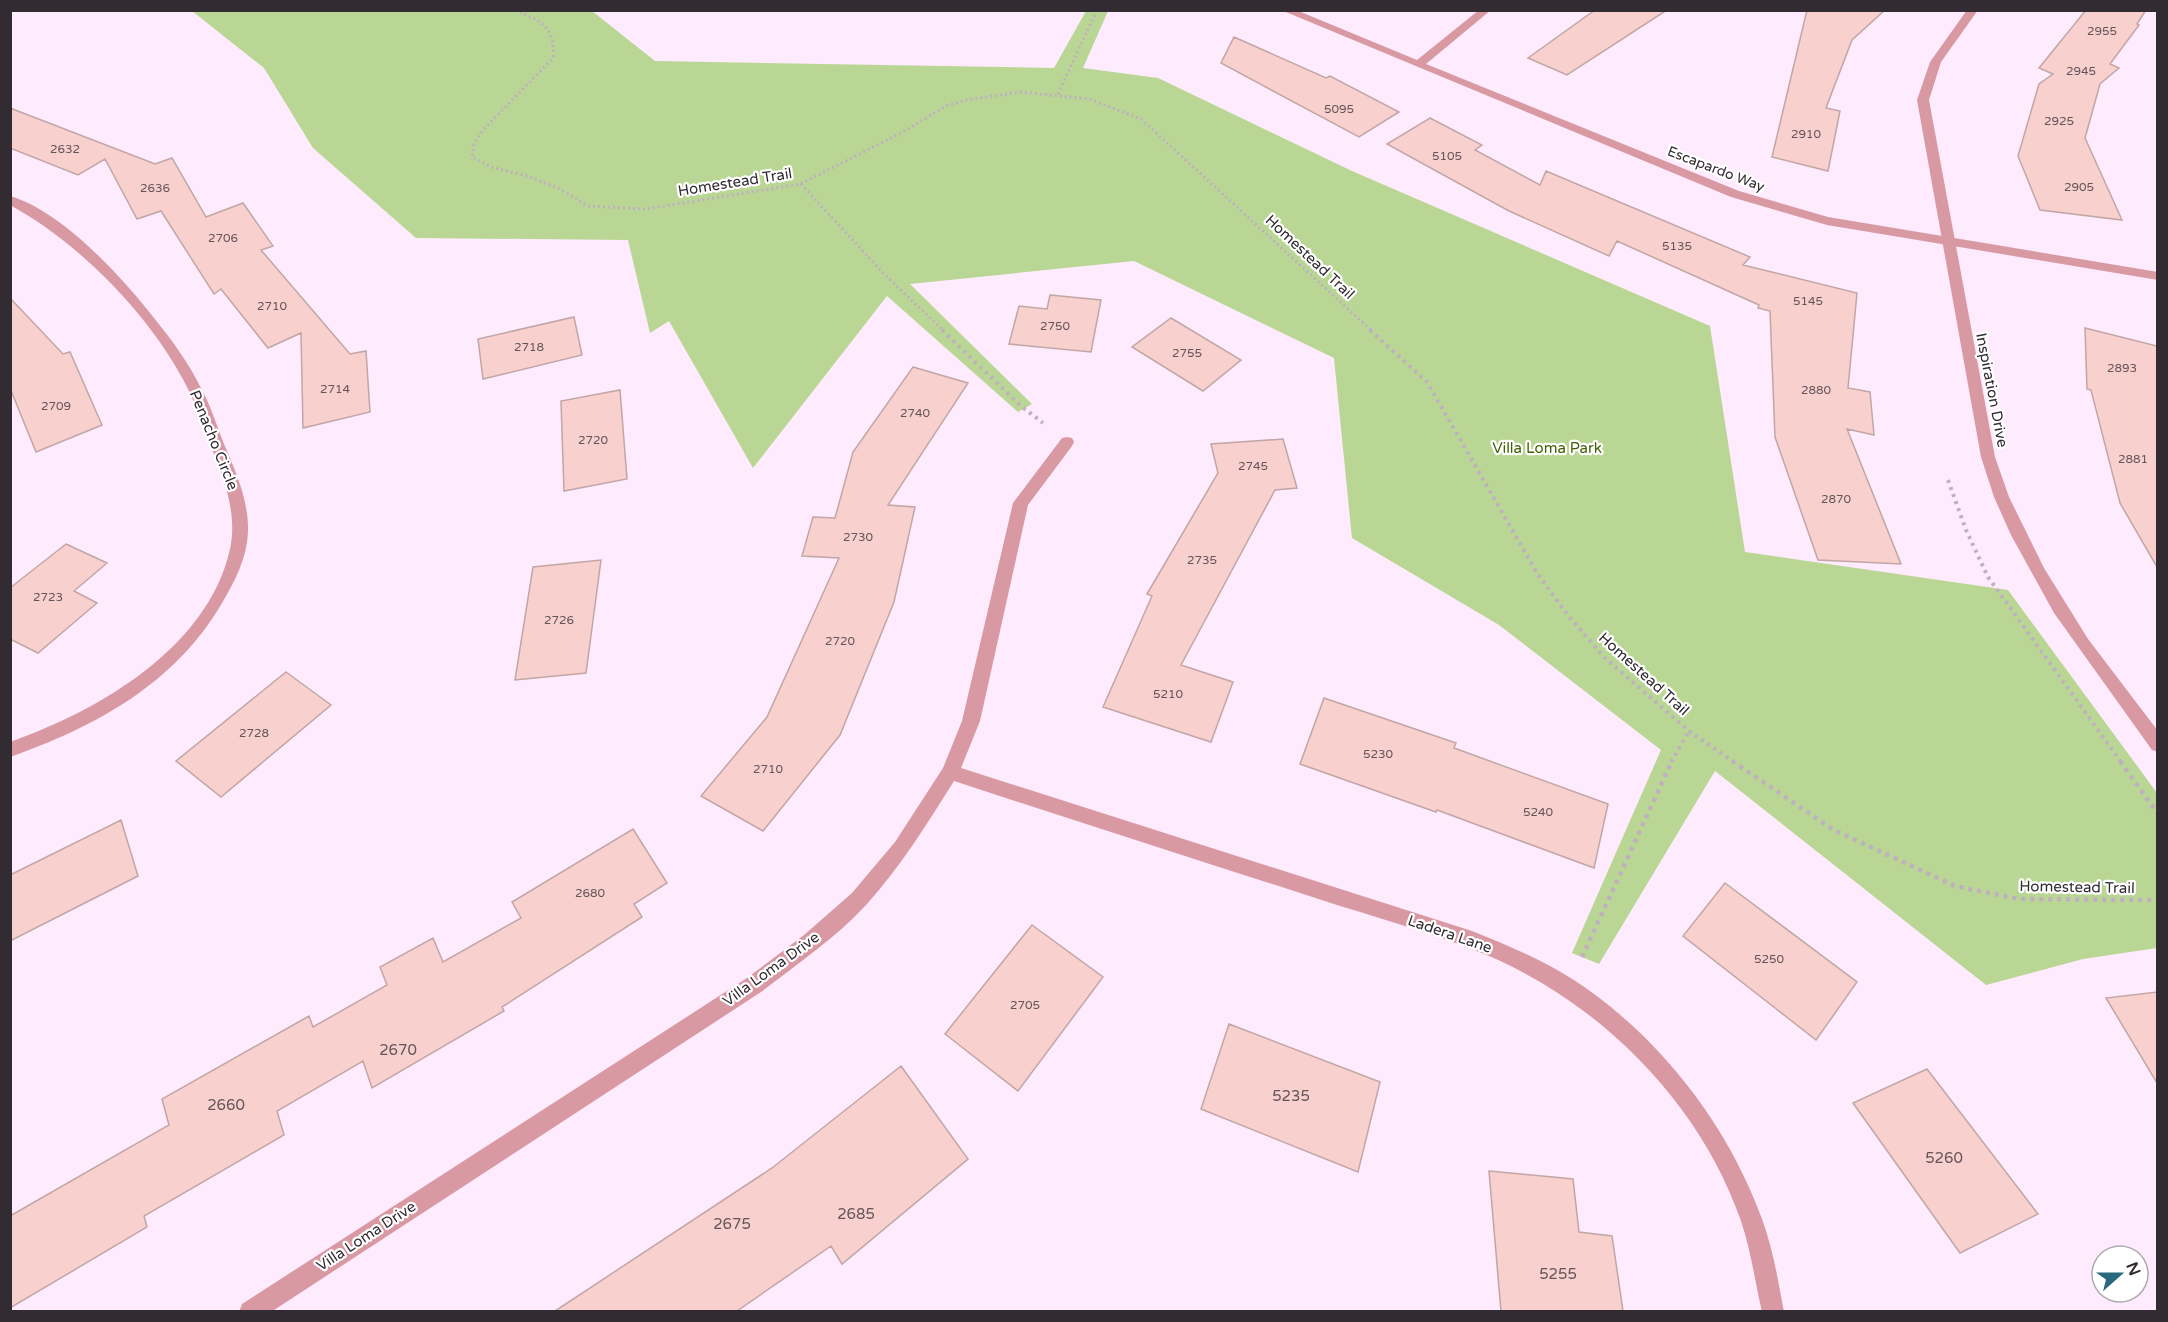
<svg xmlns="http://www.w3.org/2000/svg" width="2168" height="1322" font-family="'Varela Round',sans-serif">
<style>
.green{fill:#bad694}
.building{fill:#f8d0ce;stroke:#c1a6a5;stroke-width:1.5}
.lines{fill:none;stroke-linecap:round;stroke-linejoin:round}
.path-far2{stroke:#bfb0bf;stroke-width:3;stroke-dasharray:2 3;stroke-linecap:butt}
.path-far1{stroke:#bfb0bf;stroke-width:4;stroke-dasharray:3 4.5;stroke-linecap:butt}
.path{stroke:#bfb0bf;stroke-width:4.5;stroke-dasharray:4 5;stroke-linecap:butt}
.minor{fill:#d999a3;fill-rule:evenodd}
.tertiary{fill:#d999a3;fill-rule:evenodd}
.labels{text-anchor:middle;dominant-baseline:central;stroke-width:4.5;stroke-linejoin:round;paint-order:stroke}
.number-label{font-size:12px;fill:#645459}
.far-street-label{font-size:14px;fill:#322b32;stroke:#fff}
.street-label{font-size:15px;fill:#322b32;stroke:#fff}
.park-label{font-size:15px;fill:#446006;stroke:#fff}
.near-number-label{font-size:15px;fill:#645459}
</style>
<rect width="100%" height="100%" fill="#feebfd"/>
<path class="green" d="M 192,11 L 592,11 L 655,61 L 1054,68 L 1086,11 L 1108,11 L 1083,68 L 1158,78 L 1352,171 L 1710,326 L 1745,552 L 2008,590 L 2157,793 L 2157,948 L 2083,959 L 1986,985 L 1715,771 L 1599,964 L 1572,953 L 1661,750 L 1499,625 L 1352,538 L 1334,358 L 1134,261 L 910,284 L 1032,404 L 1018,412 L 887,296 L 753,468 L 669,321 L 650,333 L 628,240 L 416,238 L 313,148 L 264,68 Z"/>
<path class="building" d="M 1595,10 L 1667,10 L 1567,75 L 1528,58 Z
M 1807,10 L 1885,10 L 1852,40 L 1826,108 L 1840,111 L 1828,171 L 1772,157 Z
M 2086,10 L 2146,10 L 2137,24 L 2139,25 L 2110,64 L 2119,68 L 2100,84 L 2085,138 L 2122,220 L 2040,210 L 2018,156 L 2039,84 L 2053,74 L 2039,68 Z
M 1234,37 L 1326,78 L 1330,76 L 1399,112 L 1359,137 L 1221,63 Z
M 10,108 L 155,164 L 172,158 L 206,217 L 243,203 L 273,246 L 261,250 L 350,354 L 366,351 L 370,412 L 303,428 L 301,333 L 268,348 L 221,289 L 214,294 L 161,211 L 137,219 L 105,159 L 78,175 L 10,148 Z
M 1430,118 L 1482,145 L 1475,150 L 1540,185 L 1546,171 L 1750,257 L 1743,265 L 1857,293 L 1848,388 L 1870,392 L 1874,435 L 1847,429 L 1901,564 L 1818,560 L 1775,437 L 1770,311 L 1758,308 L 1759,305 L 1617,241 L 1609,256 L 1509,211 L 1387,144 Z
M 1050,295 L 1101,300 L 1091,352 L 1009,344 L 1019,306 L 1047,309 Z
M 10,298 L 63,354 L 70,352 L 102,425 L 36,452 L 10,388 Z
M 574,317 L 582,355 L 483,379 L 478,339 Z
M 1171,318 L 1241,360 L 1203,391 L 1132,347 Z
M 2085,328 L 2157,346 L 2157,567 L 2120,503 L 2091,390 L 2087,389 Z
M 913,367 L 968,383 L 888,505 L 915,507 L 894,602 L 840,735 L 763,831 L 701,796 L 767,717 L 839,558 L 802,556 L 813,517 L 835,518 L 853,452 Z
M 620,390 L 627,479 L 564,491 L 561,401 Z
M 1283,439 L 1297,488 L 1275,490 L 1181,665 L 1233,682 L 1211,742 L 1103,707 L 1152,596 L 1147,594 L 1218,473 L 1211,444 Z
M 66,544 L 107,563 L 74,591 L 97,603 L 38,653 L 10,639 L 10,588 Z
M 601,560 L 586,673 L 515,680 L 533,567 Z
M 286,672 L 331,705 L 221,797 L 176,761 Z
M 1324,698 L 1456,743 L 1454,748 L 1608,804 L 1594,868 L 1437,810 L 1436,812 L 1300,764 Z
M 121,820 L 138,876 L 10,941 L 10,875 Z
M 633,829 L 667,883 L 634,904 L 642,917 L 502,1007 L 504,1011 L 372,1088 L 363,1061 L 277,1111 L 284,1135 L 144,1216 L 147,1227 L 10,1308 L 10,1216 L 169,1125 L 162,1099 L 309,1016 L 313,1027 L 387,985 L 380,967 L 433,938 L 443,962 L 521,918 L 512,902 Z
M 1725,883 L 1857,982 L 1816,1040 L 1683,936 Z
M 1032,925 L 1103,977 L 1018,1091 L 945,1034 Z
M 2157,992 L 2157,1083 L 2106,998 Z
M 1229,1024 L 1380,1082 L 1358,1172 L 1201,1109 Z
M 901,1066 L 968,1159 L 842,1264 L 831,1246 L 737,1311 L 555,1311 L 772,1168 Z
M 1927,1069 L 2038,1214 L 1960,1253 L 1853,1103 Z
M 1489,1171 L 1573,1179 L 1579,1232 L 1612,1236 L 1623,1311 L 1501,1311 Z"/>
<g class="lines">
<path class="path-far2" d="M 515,10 C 541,21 556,27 553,58 L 483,130 L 474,144 L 472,157 L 491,167 L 527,176 L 558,188 L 588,206 L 646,209 L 800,184 L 901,133 L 946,106 L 966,100 L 1021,92 L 1089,99 L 1141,119 L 1372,331
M 1058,94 L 1097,10
M 801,184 L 883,273 L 944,331"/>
<path class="path-far1" d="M 942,330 L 1021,406 L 1043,423
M 1370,330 L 1427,382 L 1537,573 L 1570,618 L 1605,658 L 1689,731 L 1734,762
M 1948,480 L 1966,530 L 1988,577 L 2121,762
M 1671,762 L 1689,731"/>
<path class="path" d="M 1732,761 L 1834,830 L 1955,886 L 2019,899 L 2158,900
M 2120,761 L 2158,814
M 1582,957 L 1672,761"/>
<path class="minor" d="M 1281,10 L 1296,10 L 1417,60 L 1479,10 L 1491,10 L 1426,64 L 1739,191 L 1828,217 L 2158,272 L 2158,280 L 1827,225 L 1731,197 Z
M 10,196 C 62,211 122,277 154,318 C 172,340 190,365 202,390 C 211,407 217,426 224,444 C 236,472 249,501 248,532 C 247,558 235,581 222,603 C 175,684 95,727 10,757 L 10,742 C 98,711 208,648 230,549 C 238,513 223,476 210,444 C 202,426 197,406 188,389 C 153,318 80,243 10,205 Z
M 1067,437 L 1072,438 L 1074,442 L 1072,446 L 1028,505 L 980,721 L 961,768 L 1472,931 C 1507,945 1543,960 1574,980 C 1659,1036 1727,1123 1762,1219 C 1773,1249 1778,1280 1784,1312 L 1762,1312 C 1755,1281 1751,1251 1741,1221 C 1698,1097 1592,995 1472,949 C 1414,927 1353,911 1294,891 C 1181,855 1067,818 954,781 C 927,824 901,866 867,904 C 836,938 797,964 761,992 L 271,1312 L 239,1312 L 242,1304 L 747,978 L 804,935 L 852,893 L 895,842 L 943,768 L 962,721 L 1013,503 L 1062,438 Z"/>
<path class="tertiary" d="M 1967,10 L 1978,10 L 1941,62 L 1929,100 L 1995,457 L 2009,497 L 2044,568 L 2088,639 L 2158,731 L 2158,752 L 2152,750 L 2054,613 L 2011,535 L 1994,497 L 1981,457 L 1917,100 L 1930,62 Z"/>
</g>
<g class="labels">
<g class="number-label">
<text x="2102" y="31">2955</text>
<text x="2081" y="71">2945</text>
<text x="1339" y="109">5095</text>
<text x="2059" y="121">2925</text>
<text x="1806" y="134">2910</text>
<text x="65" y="149">2632</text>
<text x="1447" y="156">5105</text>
<text x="2079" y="187">2905</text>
<text x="155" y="188">2636</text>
<text x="223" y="238">2706</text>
<text x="1677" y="246">5135</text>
<text x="1808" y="301">5145</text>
<text x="272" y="306">2710</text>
<text x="1055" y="326">2750</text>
<text x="529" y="347">2718</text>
<text x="1187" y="353">2755</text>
<text x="2122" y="368">2893</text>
<text x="335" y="389">2714</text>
<text x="1816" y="390">2880</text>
<text x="56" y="406">2709</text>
<text x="915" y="413">2740</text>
<text x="593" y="440">2720</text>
<text x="2133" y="459">2881</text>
<text x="1253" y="466">2745</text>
<text x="1836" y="499">2870</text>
<text x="858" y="537">2730</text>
<text x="1202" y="560">2735</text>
<text x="48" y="597">2723</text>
<text x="559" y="620">2726</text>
<text x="840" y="641">2720</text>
<text x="1168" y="694">5210</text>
<text x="254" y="733">2728</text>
<text x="1378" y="754">5230</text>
<text x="768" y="769">2710</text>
<text x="1538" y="812">5240</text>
<text x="590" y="893">2680</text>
<text x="1769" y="959">5250</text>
<text x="1025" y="1005">2705</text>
</g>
<g class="far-street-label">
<text transform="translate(1716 169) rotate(21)">Escapardo Way</text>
</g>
<g class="street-label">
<text transform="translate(735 182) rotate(-9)">Homestead Trail</text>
<text transform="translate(1310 257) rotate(43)">Homestead Trail</text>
<text transform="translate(1992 390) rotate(79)">Inspiration Drive</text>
<text transform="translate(214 440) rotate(68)">Penacho Circle</text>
<text transform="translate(1644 674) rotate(42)">Homestead Trail</text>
<text transform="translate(2077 887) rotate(1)">Homestead Trail</text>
<text transform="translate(1450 934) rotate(19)">Ladera Lane</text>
<text transform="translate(771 969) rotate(-36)">Villa Loma Drive</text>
<text transform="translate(366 1236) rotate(-33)">Villa Loma Drive</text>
</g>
<g class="park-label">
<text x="1547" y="448">Villa Loma Park</text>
</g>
<g class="near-number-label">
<text x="398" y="1050">2670</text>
<text x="1291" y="1096">5235</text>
<text x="226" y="1105">2660</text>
<text x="1944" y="1158">5260</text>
<text x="856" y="1214">2685</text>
<text x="732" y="1224">2675</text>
<text x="1558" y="1274">5255</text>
</g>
</g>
<rect width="2168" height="1322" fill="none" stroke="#322b32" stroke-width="24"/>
<g transform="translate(2120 1274) rotate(69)"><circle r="28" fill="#ffffff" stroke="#adaaad" stroke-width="1.5"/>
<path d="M0-4.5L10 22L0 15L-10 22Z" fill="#29687d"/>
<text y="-9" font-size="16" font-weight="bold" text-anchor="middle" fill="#322b32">N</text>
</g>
</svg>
